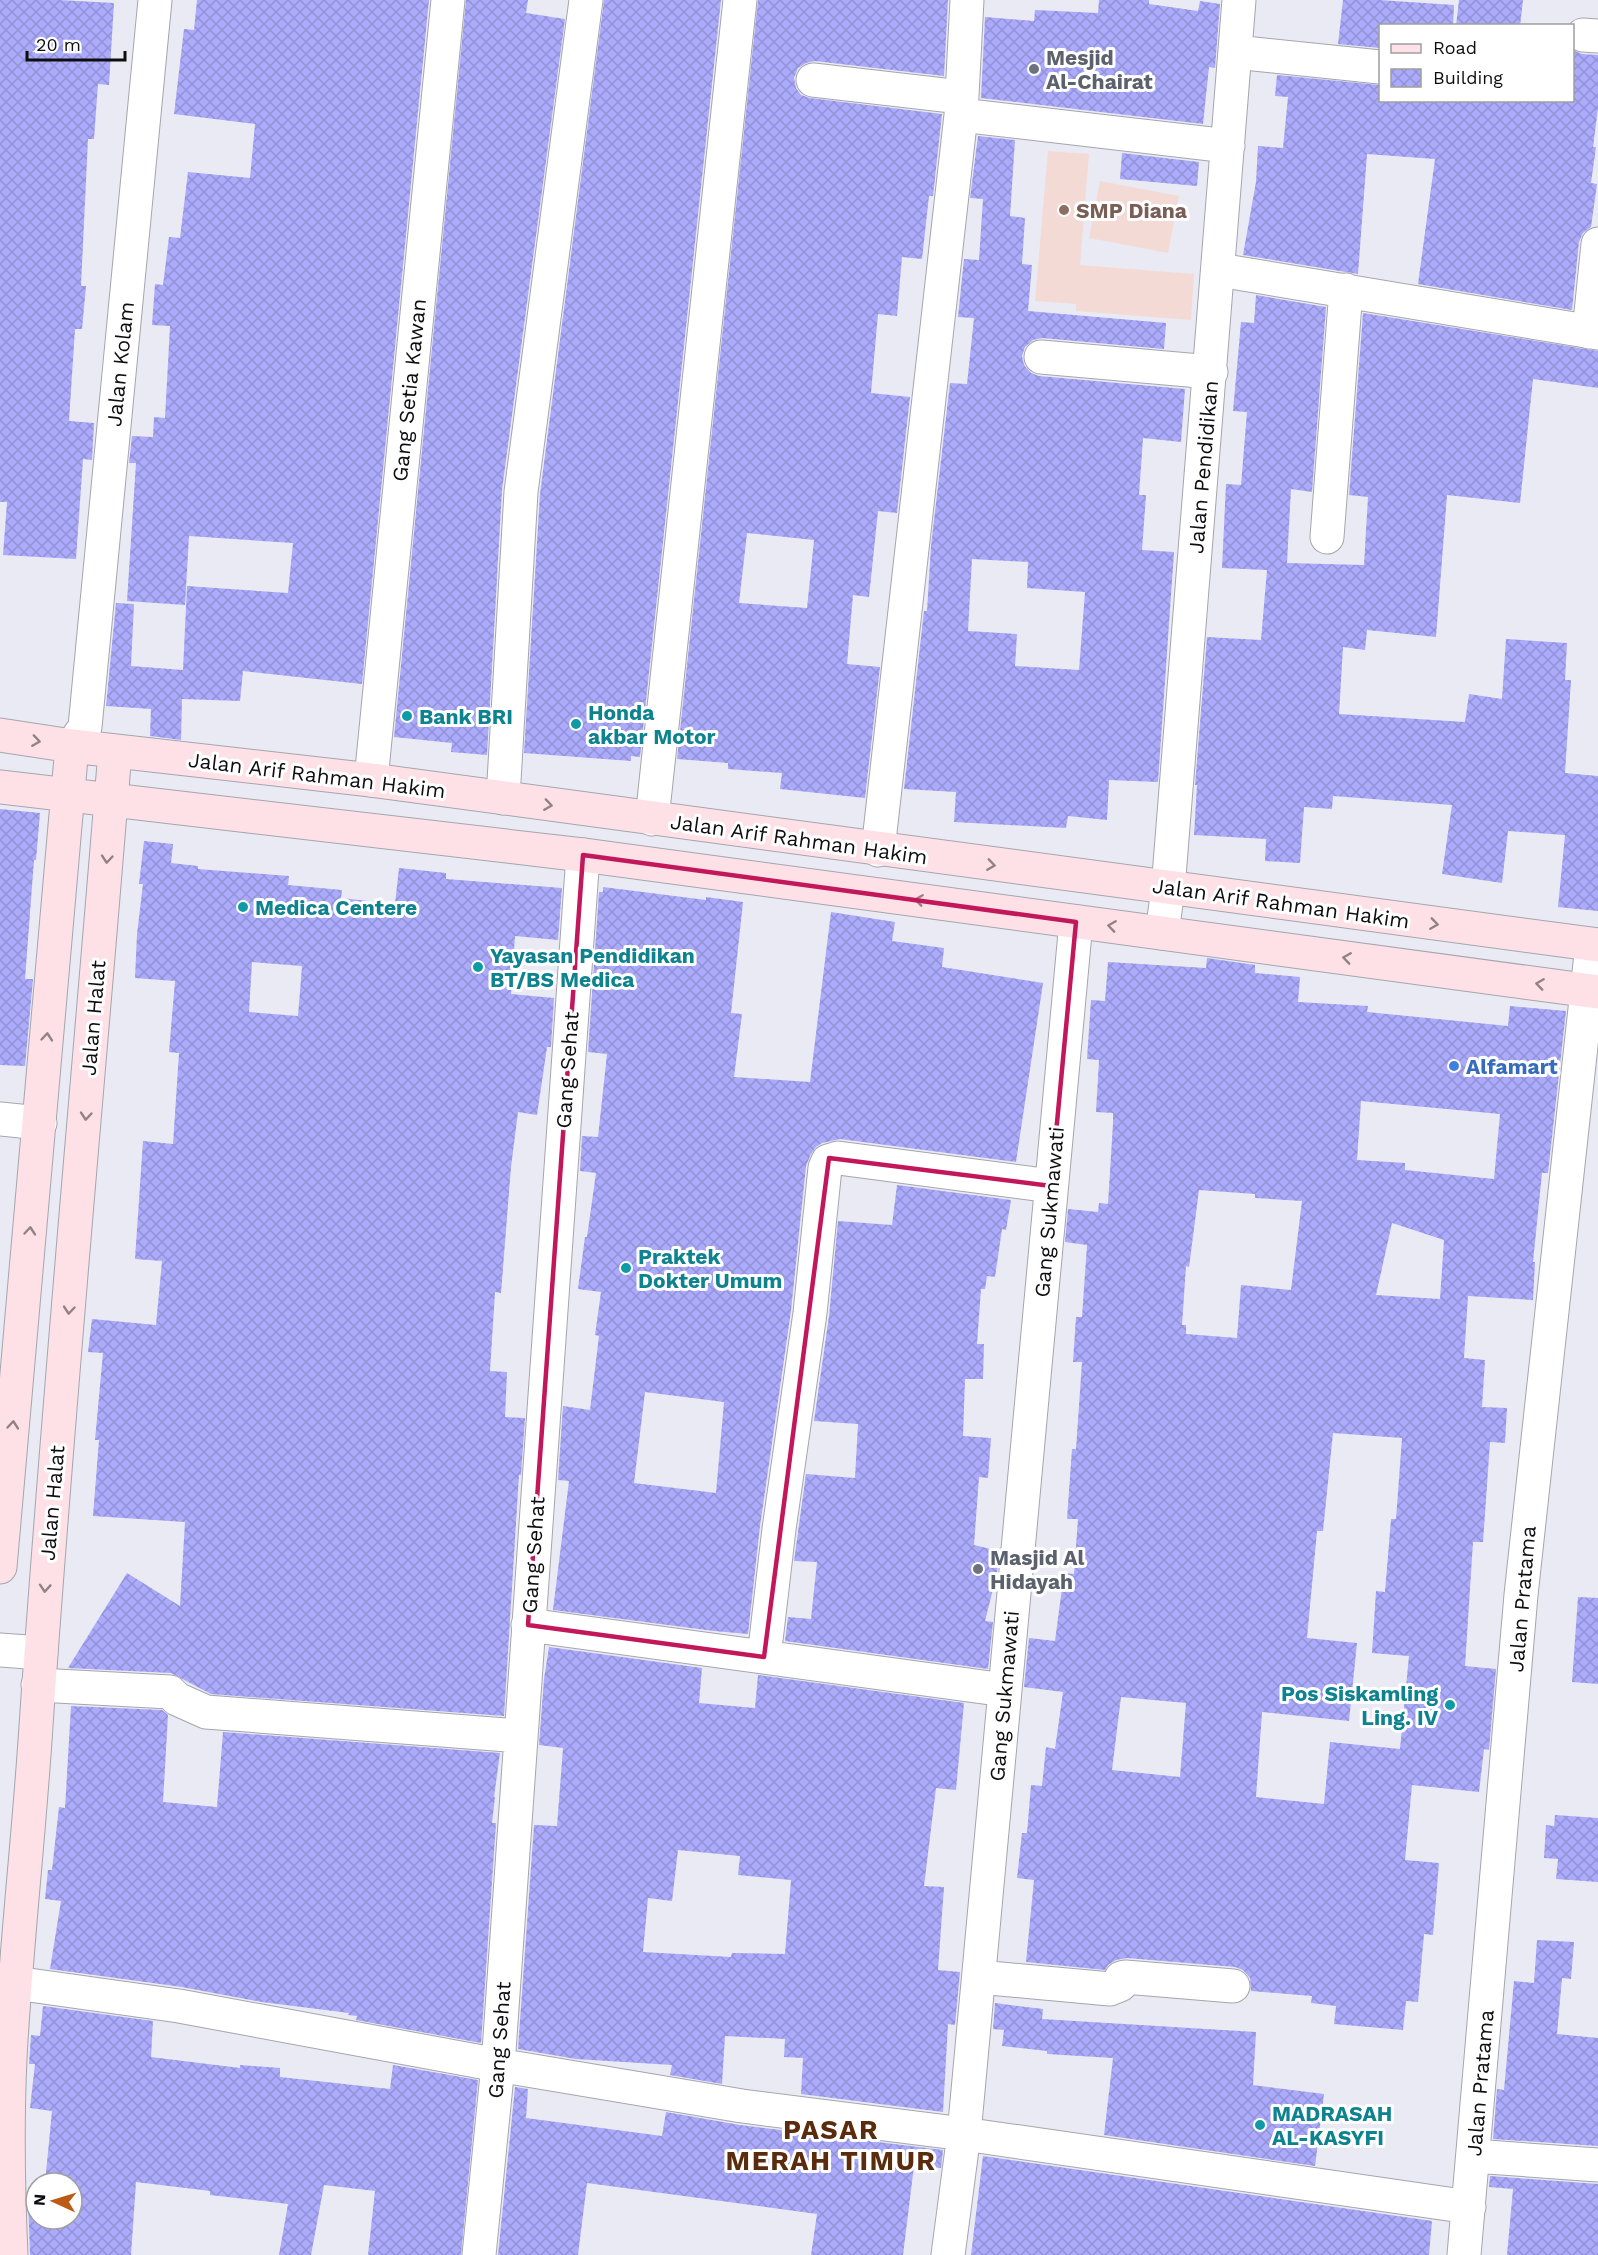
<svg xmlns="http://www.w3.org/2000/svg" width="1598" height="2255" font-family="'Work Sans',sans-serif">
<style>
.education{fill:#f4dad5}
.building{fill:url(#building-cross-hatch);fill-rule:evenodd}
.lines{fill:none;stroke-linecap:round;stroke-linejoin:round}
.minor-casing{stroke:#a5a5ae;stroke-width:35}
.secondary-casing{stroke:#a5a5ae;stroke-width:35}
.minor{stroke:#fff;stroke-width:33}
.secondary{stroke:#fee1e6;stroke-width:33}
.oneway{stroke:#928286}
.marked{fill:none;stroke:#c2185b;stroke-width:4.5;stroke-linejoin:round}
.worship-dot{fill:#6b7280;stroke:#fff;stroke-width:2}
.education-dot{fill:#8d6e63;stroke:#fff;stroke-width:2}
.culture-dot{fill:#0f9aa8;stroke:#fff;stroke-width:2}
.shop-dot{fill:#3f7fe0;stroke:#fff;stroke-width:2}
.labels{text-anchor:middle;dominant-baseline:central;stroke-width:6;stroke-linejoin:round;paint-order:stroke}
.worship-label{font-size:21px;font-weight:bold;fill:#5b616d;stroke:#fff;text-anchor:start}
.education-label{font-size:21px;font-weight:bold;fill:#785e54;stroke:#fff;text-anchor:start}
.street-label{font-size:21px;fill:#0e0e11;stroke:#fff}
.culture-label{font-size:21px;font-weight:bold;fill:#0d838f;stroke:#fff;text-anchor:start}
.shop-label{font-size:21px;font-weight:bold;fill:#366cbe;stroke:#fff;text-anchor:start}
.district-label{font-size:27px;font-weight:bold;letter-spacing:1.5px;fill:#5a2b0c;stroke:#fff}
</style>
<defs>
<pattern id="building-cross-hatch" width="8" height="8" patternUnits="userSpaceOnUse" patternTransform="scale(1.5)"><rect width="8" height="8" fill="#abaafb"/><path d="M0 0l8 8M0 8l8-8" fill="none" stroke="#9291d6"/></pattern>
</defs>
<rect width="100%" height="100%" fill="#eaeaf4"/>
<path class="education" d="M 1048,151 L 1089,154 L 1080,265 L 1194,274 L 1191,320 L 1076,311 L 1076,304 L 1035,301 Z
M 1100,181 L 1179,196 L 1168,253 L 1089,238 Z"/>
<path class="building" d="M 0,0 L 59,0 L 114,3 L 109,85 L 98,84 L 94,139 L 88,139 L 81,286 L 86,286 L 82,329 L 75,329 L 69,421 L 94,423 L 92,460 L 83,459 L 76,559 L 3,555 L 7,502 L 0,502 Z
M 197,0 L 429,0 L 362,684 L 243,671 L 240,701 L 182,699 L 181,740 L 150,736 L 151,709 L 106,706 L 116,603 L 134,604 L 131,666 L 183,670 L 187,586 L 288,593 L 293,543 L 189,536 L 185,605 L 127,601 L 136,463 L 129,463 L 132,436 L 153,437 L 154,417 L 165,418 L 170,326 L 152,325 L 155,284 L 163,285 L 169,237 L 180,238 L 188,172 L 250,178 L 255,124 L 174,114 L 184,29 L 194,30 Z
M 466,0 L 528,0 L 526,13 L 565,19 L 502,490 L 487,755 L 451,752 L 452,743 L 394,737 Z
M 604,0 L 721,0 L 640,757 L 631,756 L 631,761 L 524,753 L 540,494 Z
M 758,0 L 948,0 L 944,76 L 815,61 L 806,63 L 798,68 L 794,78 L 796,88 L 801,95 L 810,98 L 942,114 L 933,196 L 929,196 L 922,259 L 902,257 L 897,316 L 878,314 L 871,393 L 910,397 L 897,513 L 878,511 L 869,597 L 853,595 L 847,664 L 880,667 L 865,798 L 780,789 L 782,773 L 728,769 L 728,763 L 677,759 ZM 747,533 L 814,540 L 807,608 L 739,603 Z
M 1099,0 L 1149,0 L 1149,4 L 1198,11 L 1200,1 L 1220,4 L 1215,68 L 1209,67 L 1203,124 L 981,98 L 985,17 L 1034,21 L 1035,10 L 1098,13 Z
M 1343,0 L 1379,0 L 1454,5 L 1453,26 L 1380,26 L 1380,48 L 1338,44 Z
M 1459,0 L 1523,0 L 1520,26 L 1456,26 Z
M 1572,50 L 1582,54 L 1598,55 L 1598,108 L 1593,147 L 1596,147 L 1591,183 L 1597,184 L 1591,227 L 1583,233 L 1579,242 L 1572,310 L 1418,284 L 1435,159 L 1367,154 L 1358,274 L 1243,255 L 1256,182 L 1258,146 L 1283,148 L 1288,97 L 1275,96 L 1277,75 L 1380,85 L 1380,100 L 1572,100 Z
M 978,136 L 1015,140 L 1010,216 L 1025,218 L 1022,264 L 1032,265 L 1028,311 L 1166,323 L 1164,349 L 1042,338 L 1033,340 L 1025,347 L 1022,356 L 1024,365 L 1031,373 L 1039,376 L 1185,389 L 1181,442 L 1143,438 L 1139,495 L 1146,495 L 1142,550 L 1174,552 L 1158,782 L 1109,780 L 1107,820 L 1068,816 L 1066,828 L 954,822 L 956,792 L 904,789 L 924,611 L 927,611 L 931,546 L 950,383 L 967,384 L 974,318 L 958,317 L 964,259 L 979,260 L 983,199 L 970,198 ZM 972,559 L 1028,562 L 1027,588 L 1085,592 L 1079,670 L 1015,666 L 1017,634 L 968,631 Z
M 1122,153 L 1199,162 L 1197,186 L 1120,179 Z
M 1256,295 L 1326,307 L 1312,492 L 1291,489 L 1287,563 L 1364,565 L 1368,497 L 1349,495 L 1363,313 L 1598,351 L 1598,388 L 1533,379 L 1520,503 L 1447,495 L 1436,637 L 1367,630 L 1365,650 L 1343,647 L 1339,714 L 1465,722 L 1469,694 L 1502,699 L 1506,639 L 1567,643 L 1565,680 L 1571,680 L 1565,773 L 1598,776 L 1598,911 L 1558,907 L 1565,835 L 1508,831 L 1502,883 L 1442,874 L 1452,805 L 1333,796 L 1332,809 L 1304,807 L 1300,863 L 1265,861 L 1266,839 L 1194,835 L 1197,785 L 1195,785 L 1207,637 L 1261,640 L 1267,570 L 1222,568 L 1226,484 L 1241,485 L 1247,412 L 1233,411 L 1241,322 L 1254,323 Z
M 0,809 L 40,813 L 36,860 L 34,860 L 25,979 L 33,979 L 25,1066 L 0,1065 Z
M 144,841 L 173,844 L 171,863 L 198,866 L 198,869 L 289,876 L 288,885 L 342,890 L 341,898 L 395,904 L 399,868 L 446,873 L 446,879 L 562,888 L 558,940 L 515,936 L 511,994 L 554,998 L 551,1047 L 547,1047 L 537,1115 L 518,1112 L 511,1167 L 501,1293 L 495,1292 L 490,1371 L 507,1372 L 505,1417 L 525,1418 L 521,1475 L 519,1475 L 504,1716 L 211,1694 L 171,1673 L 68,1668 L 127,1573 L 180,1606 L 185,1522 L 93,1516 L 99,1440 L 95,1440 L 103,1353 L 88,1352 L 92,1319 L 156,1325 L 162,1261 L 135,1259 L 143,1141 L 173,1144 L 179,1053 L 169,1052 L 175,981 L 135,978 L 137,934 L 143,884 L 139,884 ZM 252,962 L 302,966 L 298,1016 L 249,1012 Z
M 603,887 L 706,900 L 706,897 L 743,902 L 731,1013 L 742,1014 L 734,1077 L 810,1082 L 831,912 L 895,922 L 892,941 L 944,948 L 942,967 L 1043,983 L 1016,1162 L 840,1139 L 822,1143 L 816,1147 L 811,1154 L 806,1166 L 791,1311 L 760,1526 L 748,1634 L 714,1631 L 553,1610 L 569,1481 L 558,1480 L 563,1406 L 590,1410 L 599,1336 L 595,1335 L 601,1292 L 578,1289 L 585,1237 L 587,1237 L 596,1173 L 580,1171 L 582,1136 L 598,1137 L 607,1054 L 588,1052 L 599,892 L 603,892 ZM 645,1392 L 724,1402 L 716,1493 L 634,1483 Z
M 1207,958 L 1255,965 L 1255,973 L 1300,977 L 1298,1002 L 1368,1006 L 1367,1012 L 1508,1026 L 1510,1006 L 1566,1011 L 1548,1173 L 1542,1173 L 1533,1262 L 1535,1262 L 1533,1300 L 1468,1296 L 1464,1358 L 1485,1360 L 1482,1407 L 1507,1408 L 1505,1443 L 1490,1442 L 1483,1542 L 1473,1542 L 1465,1666 L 1496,1669 L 1489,1750 L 1484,1749 L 1479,1792 L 1412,1785 L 1405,1860 L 1439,1863 L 1433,1935 L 1424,1934 L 1418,2002 L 1406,2001 L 1403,2030 L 1334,2024 L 1336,2006 L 1311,2003 L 1312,1996 L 1251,1991 L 1250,1978 L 1243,1970 L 1235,1967 L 1127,1958 L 1116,1960 L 1108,1965 L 1105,1970 L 1026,1962 L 1034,1880 L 1017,1878 L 1022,1833 L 1027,1833 L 1031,1785 L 1042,1786 L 1046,1747 L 1055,1749 L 1063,1692 L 1024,1687 L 1029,1638 L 1055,1641 L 1064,1573 L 1074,1574 L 1078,1519 L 1067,1519 L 1072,1449 L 1076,1449 L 1082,1362 L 1073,1362 L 1076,1317 L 1082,1317 L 1087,1245 L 1065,1242 L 1068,1209 L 1098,1212 L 1099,1203 L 1108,1204 L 1113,1123 L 1113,1113 L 1096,1112 L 1099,1060 L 1087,1059 L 1091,1000 L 1105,1001 L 1108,962 L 1206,968 ZM 1361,1101 L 1500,1114 L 1494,1179 L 1405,1170 L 1405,1163 L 1357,1160 ZM 1199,1190 L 1255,1194 L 1255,1198 L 1302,1201 L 1291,1290 L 1241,1285 L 1237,1338 L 1186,1334 L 1186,1325 L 1182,1325 L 1186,1266 L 1189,1267 ZM 1392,1223 L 1444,1240 L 1440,1299 L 1376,1295 ZM 1333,1433 L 1402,1438 L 1396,1519 L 1391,1519 L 1385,1592 L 1376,1591 L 1372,1653 L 1409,1656 L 1400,1749 L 1330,1742 L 1324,1804 L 1256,1797 L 1262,1712 L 1349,1721 L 1357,1643 L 1307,1638 L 1317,1531 L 1323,1531 ZM 1121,1697 L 1186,1703 L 1180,1777 L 1112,1770 Z
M 897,1185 L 1011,1200 L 1006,1230 L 1002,1229 L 995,1277 L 987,1276 L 985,1289 L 981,1289 L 977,1344 L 984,1344 L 983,1379 L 965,1379 L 963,1436 L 991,1438 L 988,1478 L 979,1477 L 974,1545 L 999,1551 L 997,1573 L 985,1621 L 993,1622 L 988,1669 L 785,1641 L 788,1617 L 811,1619 L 817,1562 L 794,1561 L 806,1474 L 855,1478 L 858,1424 L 814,1421 L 829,1316 L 838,1221 L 892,1225 Z
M 1578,1597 L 1598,1598 L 1598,1684 L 1572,1682 Z
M 549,1647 L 702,1668 L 699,1703 L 755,1708 L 758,1675 L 964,1703 L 956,1790 L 936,1788 L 924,1886 L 944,1887 L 938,1970 L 960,1972 L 955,2025 L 948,2024 L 943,2112 L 801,2094 L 803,2058 L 784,2057 L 785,2039 L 725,2036 L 722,2084 L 670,2075 L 672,2065 L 576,2059 L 518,2049 L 534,1825 L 557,1826 L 563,1748 L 539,1745 L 544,1679 ZM 678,1850 L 740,1856 L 738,1875 L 791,1880 L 785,1954 L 732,1953 L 731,1957 L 643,1952 L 648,1898 L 672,1901 Z
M 71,1706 L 162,1710 L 168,1715 L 163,1802 L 217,1807 L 223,1732 L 500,1753 L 494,1797 L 495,1797 L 492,1823 L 496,1823 L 481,2043 L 356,2020 L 357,2016 L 348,2015 L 349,2013 L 262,2002 L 182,1987 L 50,1969 L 61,1901 L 45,1899 L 48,1870 L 52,1870 L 59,1807 L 65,1808 Z
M 1555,1815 L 1598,1818 L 1598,1882 L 1556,1879 L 1558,1859 L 1544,1858 L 1546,1825 L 1554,1826 Z
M 1537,1940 L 1574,1942 L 1571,1979 L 1562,1978 L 1557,2034 L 1598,2038 L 1598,2146 L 1493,2139 L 1497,2089 L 1504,2090 L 1514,1981 L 1534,1983 Z
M 995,2003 L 1043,2009 L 1042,2019 L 1256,2032 L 1253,2085 L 1324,2094 L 1315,2166 L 1104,2135 L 1113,2058 L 1047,2054 L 1047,2051 L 1002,2046 L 1004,2030 L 993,2029 Z
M 43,2006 L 153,2021 L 151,2057 L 240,2068 L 240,2065 L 280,2068 L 280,2077 L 390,2089 L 393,2065 L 478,2080 L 461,2255 L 368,2255 L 375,2191 L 324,2185 L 311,2255 L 279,2255 L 288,2204 L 210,2195 L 210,2191 L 136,2182 L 131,2255 L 30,2255 L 28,2197 L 36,2198 L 36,2219 L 72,2219 L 72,2183 L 45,2183 L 52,2111 L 30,2108 L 35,2064 L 29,2064 L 31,2035 L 40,2036 Z
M 515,2087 L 528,2089 L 526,2118 L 662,2136 L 666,2112 L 740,2125 L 943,2150 L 941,2168 L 914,2166 L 903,2255 L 811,2255 L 817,2214 L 587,2183 L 578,2255 L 498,2255 Z
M 983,2156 L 1432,2221 L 1429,2255 L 971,2255 Z
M 1490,2176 L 1598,2184 L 1598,2255 L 1507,2255 L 1513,2189 L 1489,2187 Z"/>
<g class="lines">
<defs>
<path id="minor" d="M 1583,35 L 1598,36
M 1235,52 L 1380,67
M 813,80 L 961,97
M 961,115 L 1228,146
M 1219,270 L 1598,333
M 1589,332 L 1598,244
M 1041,357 L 1211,372
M 1327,537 L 1346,290
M 72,746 L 85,727 L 155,0
M 371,780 L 448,0
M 503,798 L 521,492 L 586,0
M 652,819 L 740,0
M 878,850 L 961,115 L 967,0
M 1162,933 L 1168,889 L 1239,0
M 0,1119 L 40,1123
M 528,1625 L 1005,1690
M 0,1650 L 41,1653
M 764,1657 L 779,1529 L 810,1313 L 825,1168 L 828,1161 L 838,1158 L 1051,1186
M 38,1685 L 170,1692 L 177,1699 L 206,1712 L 520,1736
M 979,1977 L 1110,1989 L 1120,1985 L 1121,1978 L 1125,1977 L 1233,1986
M 15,1983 L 179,2006 L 498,2065 L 742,2106 L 964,2134 L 1469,2207
M 1473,2156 L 1598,2165
M 479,2255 L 498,2065 L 583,855
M 948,2255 L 964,2134 L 1076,922
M 1464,2255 L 1521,1595 L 1592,945"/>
<path id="secondary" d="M 0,735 L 72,746 L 371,780 L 1598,945
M 0,787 L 583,855 L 1598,992
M 0,1567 L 72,746
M 11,2255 C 8,2189 7,2124 10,2058 C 16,1947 29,1836 36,1726 C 58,1400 89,1076 115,751"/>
</defs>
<use href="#minor" class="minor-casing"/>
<use href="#secondary" class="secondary-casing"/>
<use href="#minor" class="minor"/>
<use href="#secondary" class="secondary"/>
</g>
<defs><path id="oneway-chevron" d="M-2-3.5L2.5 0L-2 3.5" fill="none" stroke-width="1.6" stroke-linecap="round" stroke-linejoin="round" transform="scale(1.5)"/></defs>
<g class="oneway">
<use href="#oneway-chevron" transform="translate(36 741) rotate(8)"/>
<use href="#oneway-chevron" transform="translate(548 805) rotate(8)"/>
<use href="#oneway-chevron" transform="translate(107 859) rotate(95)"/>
<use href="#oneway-chevron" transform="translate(991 865) rotate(8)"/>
<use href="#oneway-chevron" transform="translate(919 900) rotate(-172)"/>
<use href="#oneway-chevron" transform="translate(1434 924) rotate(8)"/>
<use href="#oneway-chevron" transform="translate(1112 926) rotate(-172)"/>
<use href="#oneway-chevron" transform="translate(1347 958) rotate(-172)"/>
<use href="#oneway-chevron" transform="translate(1540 984) rotate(-172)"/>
<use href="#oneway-chevron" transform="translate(47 1037) rotate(-85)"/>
<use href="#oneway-chevron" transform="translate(86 1116) rotate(95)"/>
<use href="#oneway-chevron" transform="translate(30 1231) rotate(-85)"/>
<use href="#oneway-chevron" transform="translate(69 1310) rotate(95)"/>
<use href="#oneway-chevron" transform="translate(13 1425) rotate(-85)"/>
<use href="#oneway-chevron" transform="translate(45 1588) rotate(94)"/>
</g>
<path class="marked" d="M 583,855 L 1076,922 L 1051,1186 L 829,1158 L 764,1657 L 528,1625 Z"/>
<g class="worship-dot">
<circle cx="1034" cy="69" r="6"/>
<circle cx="978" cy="1569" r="6"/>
</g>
<circle class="education-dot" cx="1064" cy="210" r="6"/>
<g class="culture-dot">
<circle cx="407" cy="716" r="6"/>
<circle cx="576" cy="724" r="6"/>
<circle cx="243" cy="907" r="6"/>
<circle cx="478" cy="967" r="6"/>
<circle cx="626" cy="1268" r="6"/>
<circle cx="1450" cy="1705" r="6"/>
<circle cx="1260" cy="2125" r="6"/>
</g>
<circle class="shop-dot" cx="1454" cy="1066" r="6"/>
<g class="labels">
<g class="worship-label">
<text x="1046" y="57">Mesjid<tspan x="1046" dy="24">Al-Chairat</tspan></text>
<text x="990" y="1557">Masjid Al<tspan x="990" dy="24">Hidayah</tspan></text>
</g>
<g class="education-label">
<text x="1076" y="210">SMP Diana</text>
</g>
<g class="street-label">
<text transform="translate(120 364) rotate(-84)">Jalan Kolam</text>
<text transform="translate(409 390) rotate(-84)">Gang Setia Kawan</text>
<text transform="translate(1203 467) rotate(-85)">Jalan Pendidikan</text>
<text transform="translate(317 775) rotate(7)">Jalan Arif Rahman Hakim</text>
<text transform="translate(799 839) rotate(8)">Jalan Arif Rahman Hakim</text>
<text transform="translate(1281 903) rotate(8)">Jalan Arif Rahman Hakim</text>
<text transform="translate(93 1018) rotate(-85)">Jalan Halat</text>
<text transform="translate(567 1070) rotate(-86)">Gang Sehat</text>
<text transform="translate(1049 1212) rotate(-85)">Gang Sukmawati</text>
<text transform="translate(52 1503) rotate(-85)">Jalan Halat</text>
<text transform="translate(533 1555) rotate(-86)">Gang Sehat</text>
<text transform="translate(1522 1599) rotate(-85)">Jalan Pratama</text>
<text transform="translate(1004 1696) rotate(-85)">Gang Sukmawati</text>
<text transform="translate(499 2040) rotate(-86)">Gang Sehat</text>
<text transform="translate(1480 2083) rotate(-85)">Jalan Pratama</text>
</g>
<g class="culture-label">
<text x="588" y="712">Honda<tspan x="588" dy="24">akbar Motor</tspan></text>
<text x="419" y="716">Bank BRI</text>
<text x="255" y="907">Medica Centere</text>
<text x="490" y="955">Yayasan Pendidikan<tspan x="490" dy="24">BT/BS Medica</tspan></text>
<text x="638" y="1256">Praktek<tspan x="638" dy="24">Dokter Umum</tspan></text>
<text x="1438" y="1693" text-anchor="end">Pos Siskamling<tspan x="1438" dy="24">Ling. IV</tspan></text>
<text x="1272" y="2113">MADRASAH<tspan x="1272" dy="24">AL-KASYFI</tspan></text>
</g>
<g class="shop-label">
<text x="1466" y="1066">Alfamart</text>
</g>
<g class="district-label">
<text x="831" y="2130">PASAR<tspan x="831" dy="31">MERAH TIMUR</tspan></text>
</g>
</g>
<rect x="1379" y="24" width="195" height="78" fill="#ffffff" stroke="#9f9fa0" stroke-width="1.5"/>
<rect x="1391" y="44" width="30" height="9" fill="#fee1e6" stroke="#9f9fa0" stroke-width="1.5"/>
<text x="1433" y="54" font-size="18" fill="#0e0e11">Road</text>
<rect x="1391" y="69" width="30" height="18" fill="url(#building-cross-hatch)" stroke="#9f9fa0" stroke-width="1.5"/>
<text x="1433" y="84" font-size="18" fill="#0e0e11">Building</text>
<g transform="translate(54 2201) rotate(274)"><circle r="28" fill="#ffffff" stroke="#9f9fa0" stroke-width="1.5"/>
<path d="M0-4.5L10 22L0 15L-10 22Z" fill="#bb5b16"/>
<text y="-9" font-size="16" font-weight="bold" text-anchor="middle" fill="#0e0e11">N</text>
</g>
<path d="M27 51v9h98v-9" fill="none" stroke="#0e0e11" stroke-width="3"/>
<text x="36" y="51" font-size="18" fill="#0e0e11" stroke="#ffffff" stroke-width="4.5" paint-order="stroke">20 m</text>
</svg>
